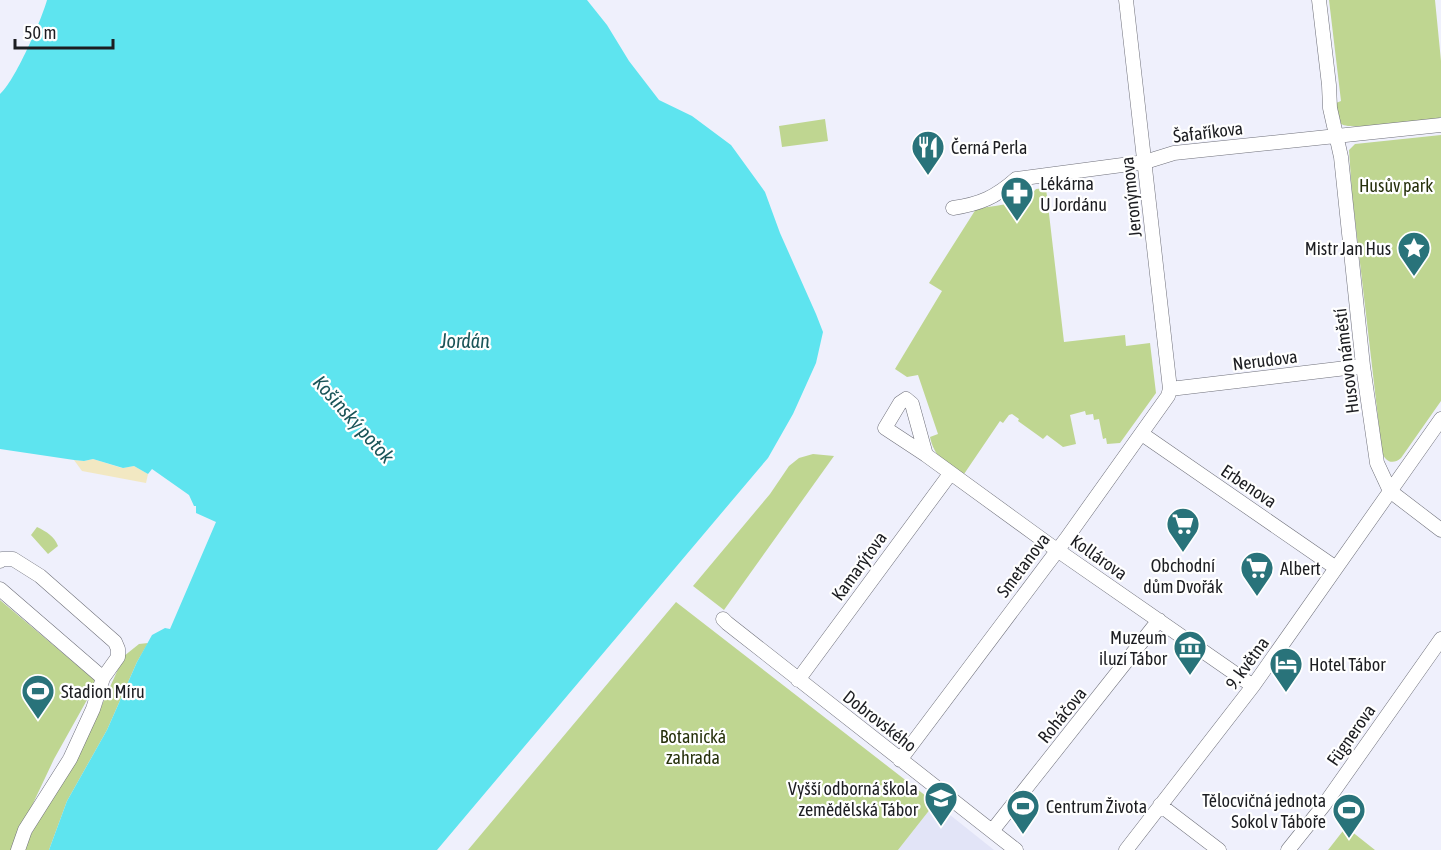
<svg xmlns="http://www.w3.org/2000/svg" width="1441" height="850" font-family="'Asap Condensed',sans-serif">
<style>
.built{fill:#e2e4f7}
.green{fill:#bfd691}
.sand{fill:#f2e8c2}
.water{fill:#5ee4ef}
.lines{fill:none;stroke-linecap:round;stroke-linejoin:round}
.minor-casing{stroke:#6f707a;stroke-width:15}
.minor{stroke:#fff;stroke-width:14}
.labels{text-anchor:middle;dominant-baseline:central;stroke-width:4.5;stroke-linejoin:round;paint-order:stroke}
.street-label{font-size:18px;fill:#1c1d21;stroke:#fff}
.poi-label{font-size:18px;fill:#1c1d21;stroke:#fff;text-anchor:start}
.park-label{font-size:18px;fill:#27310c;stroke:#fff}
.water-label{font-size:20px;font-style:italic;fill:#1b5559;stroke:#fff}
</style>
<rect width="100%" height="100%" fill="#eff0fc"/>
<path class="built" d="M 935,803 L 994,850 L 898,850 Z"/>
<path class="green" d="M 1329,0 L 1435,0 L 1441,61 L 1441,117 L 1435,120 C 1417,121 1353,131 1341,124 L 1336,103 L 1341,101 Z
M 825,119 L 828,141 L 782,147 L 779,126 Z
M 1441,135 L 1441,401 L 1401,458 C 1393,465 1385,462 1382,452 L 1352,194 L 1349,150 L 1355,144 Z
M 1046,188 L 1064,342 L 1125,335 L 1126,346 L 1150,343 L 1156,393 L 1120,443 L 1107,444 L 1106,438 L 1103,439 L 1099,419 L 1094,420 L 1093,414 L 1086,415 L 1085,411 L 1070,415 L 1076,444 L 1063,447 L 1047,435 L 1043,439 L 1018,421 L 1019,419 L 1012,414 L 1009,415 L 1003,423 L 1000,421 L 962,477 C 947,465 934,457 930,437 L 938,434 L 918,375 L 907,377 L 895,369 L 942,291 L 929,283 L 976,209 C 996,205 1023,205 1036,189 Z
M 813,454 L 834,456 L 724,610 L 693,586 L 770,494 L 789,466 L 799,458 Z
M 37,527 C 47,532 54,536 58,546 L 48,554 L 31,535 Z
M 0,600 L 97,682 L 54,759 L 11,850 L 0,850 Z
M 676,602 L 935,803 L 898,850 L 468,850 Z
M 148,643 L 137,662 L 107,730 L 67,801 L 49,850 L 25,850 L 30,836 L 91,729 L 124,656 L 139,644 Z
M 1346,827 L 1375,850 L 1328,850 Z"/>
<path class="sand" d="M 93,459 L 122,468 L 134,466 L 148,474 L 146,483 L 82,471 L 74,460 L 84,461 Z"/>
<path class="water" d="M 47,0 L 587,0 L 607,25 L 629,61 L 659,100 L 692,116 L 731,145 L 765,192 L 780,233 L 816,314 L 823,332 L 816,363 L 793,414 L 768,458 L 437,850 L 49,850 L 67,801 L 107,730 L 137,662 L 152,635 L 165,628 L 170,629 L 216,522 L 196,513 L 196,506 L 194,506 L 189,495 L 152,469 L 148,474 L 134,466 L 123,468 L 93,459 L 84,461 L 74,460 L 0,449 L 0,94 C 14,83 42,19 47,0 Z"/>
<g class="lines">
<defs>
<path id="minor" d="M 1319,0 L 1329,85 L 1330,108 L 1341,157 L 1363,366 L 1377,463 L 1390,491 L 1441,530
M 953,208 C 980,204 996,197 1016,179 L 1145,162 L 1174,153 L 1441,125
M 1170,389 L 1363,366
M 906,399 L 912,404 L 926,455 L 885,428 L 900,403 Z
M 1142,434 L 1336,568
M 926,455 L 1047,543 L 1253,686
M 0,561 L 2,559 L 13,559 L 40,576 L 115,642 L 118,649 L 118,657 L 103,678 L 93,709 L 70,759 L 25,830 L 18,850
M 0,589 L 103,678
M 723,619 L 727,623 L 1016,850
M 798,680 L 950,474
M 900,760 L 1066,539 L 1168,396 L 1170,389 L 1126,0
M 1160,805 L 1219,850
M 992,831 L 1159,620
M 1126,850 L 1253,686 L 1441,419
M 1288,850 L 1324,805 L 1441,639"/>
</defs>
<use href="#minor" class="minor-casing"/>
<use href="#minor" class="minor"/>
</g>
<defs>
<symbol id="restaurant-pin" viewBox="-11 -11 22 30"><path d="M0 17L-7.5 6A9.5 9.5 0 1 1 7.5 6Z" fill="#29737a" stroke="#fff"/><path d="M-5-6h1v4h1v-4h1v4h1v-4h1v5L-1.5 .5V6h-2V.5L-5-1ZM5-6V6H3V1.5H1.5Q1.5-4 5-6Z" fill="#fff"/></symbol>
<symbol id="pharmacy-pin" viewBox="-11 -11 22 30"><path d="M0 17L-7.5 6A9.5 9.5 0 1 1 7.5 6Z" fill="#29737a" stroke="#fff"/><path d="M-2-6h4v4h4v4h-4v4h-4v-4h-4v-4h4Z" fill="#fff"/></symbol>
<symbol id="sight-pin" viewBox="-11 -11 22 30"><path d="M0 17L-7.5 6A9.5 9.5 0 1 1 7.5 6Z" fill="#29737a" stroke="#fff"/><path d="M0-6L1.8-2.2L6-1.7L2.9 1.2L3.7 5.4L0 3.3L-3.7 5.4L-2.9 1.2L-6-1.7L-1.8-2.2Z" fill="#fff"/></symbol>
<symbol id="supermarket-pin" viewBox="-11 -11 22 30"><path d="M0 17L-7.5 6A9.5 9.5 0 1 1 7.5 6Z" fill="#29737a" stroke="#fff"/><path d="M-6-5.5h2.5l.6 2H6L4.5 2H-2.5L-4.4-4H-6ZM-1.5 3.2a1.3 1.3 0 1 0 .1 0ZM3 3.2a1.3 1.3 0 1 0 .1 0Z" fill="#fff"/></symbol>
<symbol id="museum-pin" viewBox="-11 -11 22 30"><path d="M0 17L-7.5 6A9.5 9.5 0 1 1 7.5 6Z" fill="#29737a" stroke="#fff"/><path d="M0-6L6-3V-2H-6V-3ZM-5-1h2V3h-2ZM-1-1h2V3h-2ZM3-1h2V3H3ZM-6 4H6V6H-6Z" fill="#fff"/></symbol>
<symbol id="hotel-pin" viewBox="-11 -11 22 30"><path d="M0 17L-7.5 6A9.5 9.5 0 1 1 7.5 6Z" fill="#29737a" stroke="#fff"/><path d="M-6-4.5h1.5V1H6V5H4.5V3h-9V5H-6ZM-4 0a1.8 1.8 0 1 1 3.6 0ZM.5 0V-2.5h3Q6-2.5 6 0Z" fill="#fff"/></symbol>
<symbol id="stadium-pin" viewBox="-11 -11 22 30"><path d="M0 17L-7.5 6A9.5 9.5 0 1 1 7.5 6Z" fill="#29737a" stroke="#fff"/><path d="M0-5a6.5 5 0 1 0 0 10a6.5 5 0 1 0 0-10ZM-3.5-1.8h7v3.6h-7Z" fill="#fff"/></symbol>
<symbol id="school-pin" viewBox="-11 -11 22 30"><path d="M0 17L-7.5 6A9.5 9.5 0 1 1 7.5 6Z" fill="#29737a" stroke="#fff"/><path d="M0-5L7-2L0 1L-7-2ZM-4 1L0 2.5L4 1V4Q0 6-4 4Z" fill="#fff"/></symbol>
</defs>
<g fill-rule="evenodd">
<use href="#restaurant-pin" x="909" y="128" width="38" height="52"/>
<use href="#pharmacy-pin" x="998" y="174" width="38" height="52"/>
<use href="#sight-pin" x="1395" y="229" width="38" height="52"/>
<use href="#supermarket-pin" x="1164" y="505" width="38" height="52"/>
<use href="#supermarket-pin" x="1238" y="549" width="38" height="52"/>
<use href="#museum-pin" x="1171" y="628" width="38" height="52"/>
<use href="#hotel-pin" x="1267" y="645" width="38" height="52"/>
<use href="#stadium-pin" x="19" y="672" width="38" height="52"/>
<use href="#school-pin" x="922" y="779" width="38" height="52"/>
<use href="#stadium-pin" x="1004" y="787" width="38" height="52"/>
<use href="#stadium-pin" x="1330" y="791" width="38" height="52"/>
</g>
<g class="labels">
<g class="street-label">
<text transform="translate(1208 132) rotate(-7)">Šafaříkova</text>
<text transform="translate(1131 197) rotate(-96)">Jeronýmova</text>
<text transform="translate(1265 360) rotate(-7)">Nerudova</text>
<text transform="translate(1346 361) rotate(-97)">Husovo náměstí</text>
<text transform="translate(1249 486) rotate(34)">Erbenova</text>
<text transform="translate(1099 557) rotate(35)">Kollárova</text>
<text transform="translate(1023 565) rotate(-53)">Smetanova</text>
<text transform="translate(859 566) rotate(-54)">Kamarýtova</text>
<text transform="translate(1247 663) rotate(-54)">9. května</text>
<text transform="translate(1062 715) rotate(-51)">Roháčova</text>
<text transform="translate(880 721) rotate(38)">Dobrovského</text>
<text transform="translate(1351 735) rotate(-55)">Fügnerova</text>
</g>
<g class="poi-label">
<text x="951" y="147">Černá Perla</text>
<text x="1040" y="183">Lékárna<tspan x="1040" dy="21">U Jordánu</tspan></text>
<text x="1391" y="248" text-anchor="end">Mistr Jan Hus</text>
<text x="1183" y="565" text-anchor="middle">Obchodní<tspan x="1183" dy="21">dům Dvořák</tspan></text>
<text x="1280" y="568">Albert</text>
<text x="1167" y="637" text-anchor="end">Muzeum<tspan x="1167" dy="21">iluzí Tábor</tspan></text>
<text x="1309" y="664">Hotel Tábor</text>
<text x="61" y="691">Stadion Míru</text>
<text x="918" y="788" text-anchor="end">Vyšší odborná škola<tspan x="918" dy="21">zemědělská Tábor</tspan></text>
<text x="1326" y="800" text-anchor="end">Tělocvičná jednota<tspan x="1326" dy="21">Sokol v Táboře</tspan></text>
<text x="1046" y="806">Centrum Života</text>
</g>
<g class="park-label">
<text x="1396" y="185">Husův park</text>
<text x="693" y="736">Botanická<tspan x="693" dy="21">zahrada</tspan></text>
</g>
<g class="water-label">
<text x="465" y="340">Jordán</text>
<text transform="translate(354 419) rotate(48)">Košínský potok</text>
</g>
</g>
<path d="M15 39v9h98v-9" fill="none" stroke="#1c1d21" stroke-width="3"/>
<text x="24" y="39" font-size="18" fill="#1c1d21" stroke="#ffffff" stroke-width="4.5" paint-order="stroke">50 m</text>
</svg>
